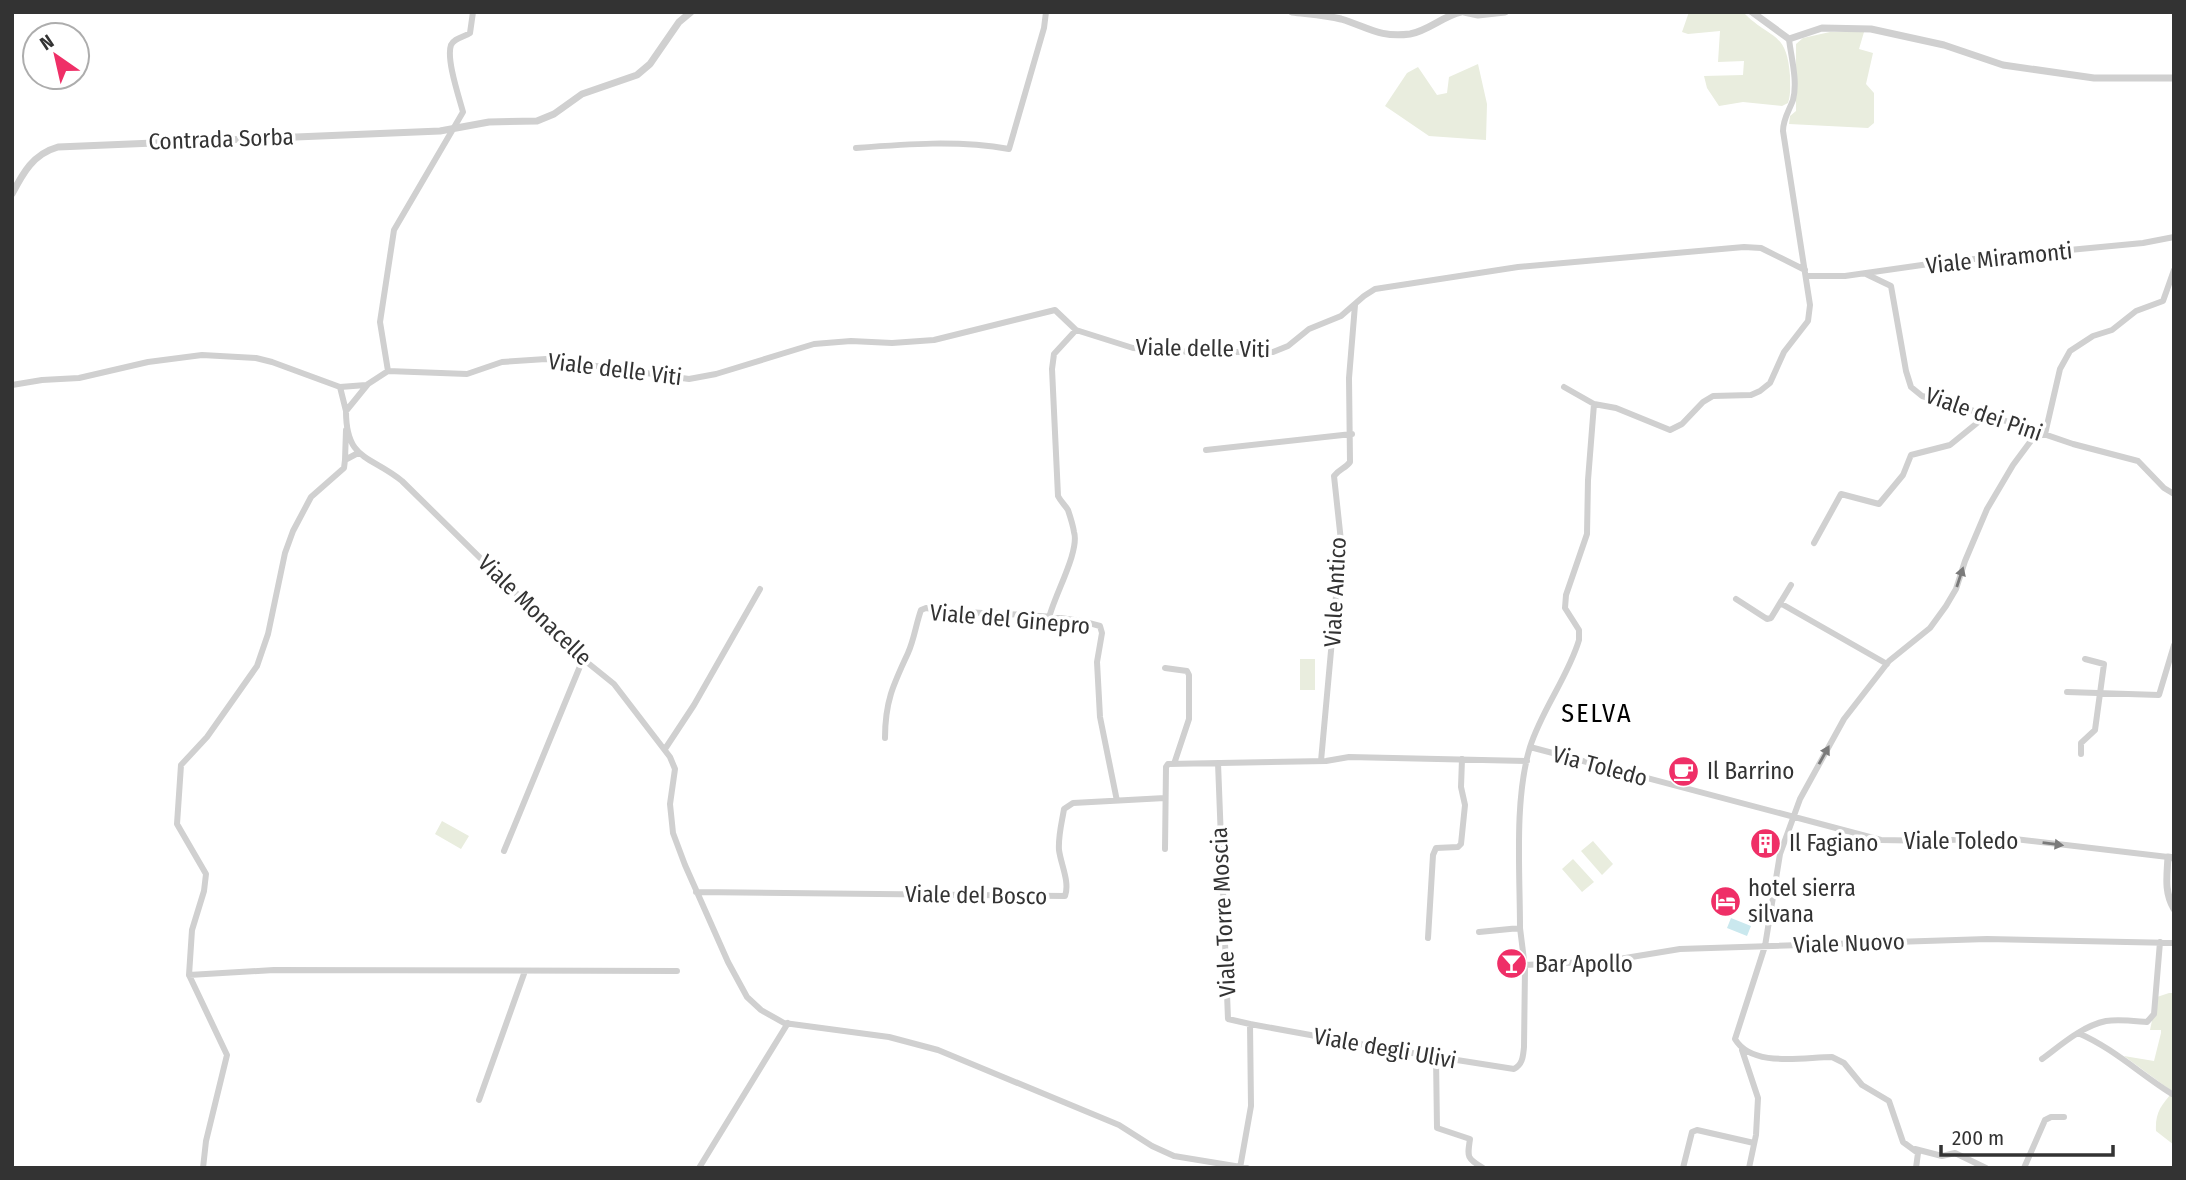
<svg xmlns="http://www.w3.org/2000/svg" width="2186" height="1180" font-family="'Fira Sans Condensed',sans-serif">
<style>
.green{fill:#e9edde}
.water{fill:#cae8ee}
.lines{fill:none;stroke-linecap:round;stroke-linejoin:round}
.minor{stroke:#d0d0d0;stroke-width:6}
.tertiary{stroke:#d0d0d0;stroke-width:7}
.oneway{fill:#7a7a7a}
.labels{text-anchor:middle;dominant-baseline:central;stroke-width:7;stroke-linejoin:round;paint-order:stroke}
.street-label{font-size:23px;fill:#333;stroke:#fff}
.poi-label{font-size:23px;fill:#333;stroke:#fff;text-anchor:start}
.quarter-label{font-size:26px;letter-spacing:2px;fill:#000;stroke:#fff}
</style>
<rect width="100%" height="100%" fill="#fff"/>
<path class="green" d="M 1689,12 L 1743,12 C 1770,40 1787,30 1790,76 C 1790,86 1791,94 1788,103 L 1782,106 L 1743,102 L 1719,106 L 1707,88 L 1704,76 L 1743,75 L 1744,61 L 1718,62 L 1720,31 L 1688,34 L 1682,32 Z
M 1830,32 L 1864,32 L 1859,49 L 1873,53 L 1866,84 L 1874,93 L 1874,123 L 1868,128 L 1789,124 L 1790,116 L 1796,111 L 1796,44 L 1803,38 Z
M 1478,64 L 1487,104 L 1486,140 L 1429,136 L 1385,106 L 1407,73 L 1418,67 L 1437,95 L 1447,93 L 1449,77 Z
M 1300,659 L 1315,659 L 1315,690 L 1300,690 Z
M 442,821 L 469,836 L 461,849 L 435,834 Z
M 1593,841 L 1613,864 L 1602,875 L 1581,851 Z
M 1573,859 L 1594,882 L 1582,892 L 1562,869 Z
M 2169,993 L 2174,993 L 2174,1145 L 2156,1131 C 2155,1113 2161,1105 2173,1092 L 2124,1056 L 2154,1061 L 2161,1033 L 2161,1030 L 2150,1030 L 2157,997 Z"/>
<path class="water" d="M 1731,918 L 1751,926 L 1747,936 L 1727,928 Z"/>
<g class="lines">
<path class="minor" d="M 856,148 C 907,144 958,140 1009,149 L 1044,28 L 1046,12
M 1866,274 L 1891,286 L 1906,371 L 1911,387 L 1922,396 L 1991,416 L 2073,444 L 2138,461 L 2164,488 L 2174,494
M 1806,276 L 1845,276 L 1943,262 L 2143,243 L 2174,237
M 388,371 L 467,374 L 502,362 L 546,359 L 689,379 L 716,374 L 814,344 L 851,341 L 892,343 L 934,340 L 1055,310 L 1076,330 L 1133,348 L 1191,352 L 1273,352 L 1288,346 L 1309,329 L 1341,316 L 1364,296 L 1375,289 L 1518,267 L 1744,247 L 1761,248 L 1805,270
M 388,371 L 368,384 L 346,411 C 346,461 370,455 402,481 L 583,659 L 614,684 L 670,757 L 675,769 L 670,804 L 673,833 L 685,865 L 728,962 L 747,997 L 761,1010 L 784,1023 L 889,1037 L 938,1050 L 1119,1125 L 1152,1146 L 1174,1156 L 1247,1168
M 388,371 L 380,322 L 394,230 L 463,112 C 459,97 446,59 451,45 C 454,38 464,37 470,33 L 473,12
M 12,385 L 42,380 L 79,378 L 148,362 L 202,355 L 256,358 L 272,362 L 340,387 L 366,385
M 340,387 L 346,411
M 1564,387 L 1594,404 L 1616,408 L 1670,430 L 1682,424 L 1703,402 L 1713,396 L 1751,395 L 1760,391 L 1770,383 L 1784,352 L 1808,321 L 1810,305 L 1783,131 C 1783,119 1789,111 1793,100 C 1798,81 1791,57 1789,39
M 2045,434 L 2060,369 L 2070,351 L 2093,336 L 2112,330 L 2136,311 L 2163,301 L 2174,270
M 1206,450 L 1352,434
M 345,460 L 346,430
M 1814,543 L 1841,494 L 1879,504 L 1903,475 L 1911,455 L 1950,445 L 1982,419 L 1983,414
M 1736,599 L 1767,619 L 1771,618 L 1791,585
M 1780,603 L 1887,664
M 1049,618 C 1054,596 1080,551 1074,532 C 1073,525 1070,516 1068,510 C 1065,505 1061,502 1058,496 L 1052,369 L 1054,354 L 1076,330
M 1165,668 L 1187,671 L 1189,675 L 1189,719 L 1174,764
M 2067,692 L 2159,695 L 2174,645
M 885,738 C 885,702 893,685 908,653 C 914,640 916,624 921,610 L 926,608 C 982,617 1046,610 1100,626 L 1102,633 L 1097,662 L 1100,717 L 1117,801
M 1530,747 L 1881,840 L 1936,841 L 1997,837 L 2168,857
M 665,749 L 694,705 L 760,589
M 2081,754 L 2081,743 L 2095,730 L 2104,664 L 2085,659
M 1321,761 L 1341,541 L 1334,476 C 1339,469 1346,468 1350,462 L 1349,378 L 1355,305
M 1218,763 L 1228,1019 L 1250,1024 L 1251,1106 L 1240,1168
M 1165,849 L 1166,767 L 1168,764 L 1326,761 L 1349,757 L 1527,761
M 504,851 L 583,659
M 696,892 L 1065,896 C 1070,882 1061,865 1059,850 C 1058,836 1062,822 1064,809 L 1073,803 L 1165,798
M 1520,928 C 1520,872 1514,800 1530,747 C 1542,709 1568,677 1579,640 L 1579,630 L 1565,608 L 1566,595 L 1587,534 L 1588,480 L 1594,404
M 1428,938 L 1433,855 L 1436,848 L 1458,847 L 1461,844 L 1465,805 L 1461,787 L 1462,759
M 1524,965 L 1607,961 L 1680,949 L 1987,939 L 2174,943
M 189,975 L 274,970 L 677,971
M 1250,1024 L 1387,1049 L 1514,1069 C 1523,1064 1523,1056 1524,1047 L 1525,968 L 1520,928 L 1479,932
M 2078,1033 C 2113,1048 2140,1074 2172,1094
M 1742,1050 L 1758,1098 L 1756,1135 L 1749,1168
M 1436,1057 L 1437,1128 L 1470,1139 C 1467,1158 1467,1158 1483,1168
M 2042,1059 C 2061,1045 2082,1026 2106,1021 C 2119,1019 2134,1021 2147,1022 L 2154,1014 L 2160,942
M 479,1100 L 525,971
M 1915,1149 L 1942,1156 L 1955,1153 L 1986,1168
M 203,1168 L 206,1141 L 227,1055 L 189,975 L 192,930 L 204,891 L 206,874 L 177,824 L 181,765 L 207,737 L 257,666 L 268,634 L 285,553 L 293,531 L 311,497 L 344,468 L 345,460 L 358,453
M 699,1168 L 788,1023
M 1683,1168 L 1692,1132 L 1697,1130 L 1754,1143
M 1916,1168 L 1918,1153 L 1903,1142 L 1889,1101 L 1862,1085 L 1844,1063 L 1832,1057 C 1803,1057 1752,1068 1735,1039 L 1765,946 L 1780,854 L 1800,799 L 1844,719 L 1889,661 L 1930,628 L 1946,606 L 1956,589 L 1965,561 L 1987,509 L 2013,465 L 2033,438 L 2045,434
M 2024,1168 L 2045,1120 L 2051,1117 L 2064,1117"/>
<path class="tertiary" d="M 1292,12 C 1308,14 1326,15 1341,19 C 1368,27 1379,38 1410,34 C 1428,31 1443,16 1461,12
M 1464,12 L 1478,15 L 1505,12
M 1752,12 L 1789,39 L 1822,28 L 1871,29 L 1944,45 L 2003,65 L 2094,78 L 2174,78
M 12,194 C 23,173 33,154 58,147 L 440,131 L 489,122 L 537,121 L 554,114 L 582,94 L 637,75 L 650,64 L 679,22 L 691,12
M 2174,858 L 2168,857 C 2167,876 2164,892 2174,909"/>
</g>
<defs><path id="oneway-solid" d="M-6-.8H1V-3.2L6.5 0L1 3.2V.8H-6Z" transform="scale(1.75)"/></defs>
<g class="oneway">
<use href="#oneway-solid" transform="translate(1960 577) rotate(-72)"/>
<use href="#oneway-solid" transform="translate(1824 755) rotate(-61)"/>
<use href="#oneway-solid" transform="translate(2053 844) rotate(7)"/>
</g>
<defs>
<symbol id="cafe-disc" viewBox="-11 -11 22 22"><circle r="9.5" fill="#ef2f67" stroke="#fff"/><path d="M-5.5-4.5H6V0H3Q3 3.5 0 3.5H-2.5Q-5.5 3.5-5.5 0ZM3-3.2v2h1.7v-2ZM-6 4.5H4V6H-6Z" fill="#fff"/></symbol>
<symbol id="building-disc" viewBox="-11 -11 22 22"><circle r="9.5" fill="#ef2f67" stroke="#fff"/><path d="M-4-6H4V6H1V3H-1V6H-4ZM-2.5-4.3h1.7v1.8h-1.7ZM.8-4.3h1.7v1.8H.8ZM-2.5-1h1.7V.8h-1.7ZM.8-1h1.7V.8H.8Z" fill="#fff"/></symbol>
<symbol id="hotel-disc" viewBox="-11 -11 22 22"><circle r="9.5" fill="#ef2f67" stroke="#fff"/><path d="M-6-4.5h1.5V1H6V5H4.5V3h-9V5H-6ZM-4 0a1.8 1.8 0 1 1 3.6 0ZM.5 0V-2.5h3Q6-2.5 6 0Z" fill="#fff"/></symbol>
<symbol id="bar-disc" viewBox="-11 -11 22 22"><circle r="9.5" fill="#ef2f67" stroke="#fff"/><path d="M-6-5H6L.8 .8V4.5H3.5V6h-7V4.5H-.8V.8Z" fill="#fff"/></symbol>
</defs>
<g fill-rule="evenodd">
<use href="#cafe-disc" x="1666" y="754" width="35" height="35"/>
<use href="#building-disc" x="1748" y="826" width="35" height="35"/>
<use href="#hotel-disc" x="1708" y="884" width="35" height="35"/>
<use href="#bar-disc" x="1494" y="946" width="35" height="35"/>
</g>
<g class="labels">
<g class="street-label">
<text transform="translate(221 139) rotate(-2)">Contrada Sorba</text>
<text transform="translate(1999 258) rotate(-6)">Viale Miramonti</text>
<text transform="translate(1203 348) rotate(1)">Viale delle Viti</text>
<text transform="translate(615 369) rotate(7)">Viale delle Viti</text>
<text transform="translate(1984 414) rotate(19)">Viale dei Pini</text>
<text transform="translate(1335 592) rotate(-87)">Viale Antico</text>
<text transform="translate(535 610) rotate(44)">Viale Monacelle</text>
<text transform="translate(1010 619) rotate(5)">Viale del Ginepro</text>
<text transform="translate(1600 766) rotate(15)">Via Toledo</text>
<text x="1961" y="841">Viale Toledo</text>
<text transform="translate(976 895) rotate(1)">Viale del Bosco</text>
<text transform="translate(1223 912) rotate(-93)">Viale Torre Moscia</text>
<text transform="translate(1849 943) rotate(-2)">Viale Nuovo</text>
<text transform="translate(1385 1048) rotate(10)">Viale degli Ulivi</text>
</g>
<g class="poi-label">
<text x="1707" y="771">Il Barrino</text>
<text x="1789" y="843">Il Fagiano</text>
<text x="1748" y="888">hotel sierra<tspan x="1748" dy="26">silvana</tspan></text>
<text x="1535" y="964">Bar Apollo</text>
</g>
<g class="quarter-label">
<text x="1597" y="713">SELVA</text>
</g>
</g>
<rect width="2186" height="1180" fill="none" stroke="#333333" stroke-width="28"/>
<g transform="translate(56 56) rotate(326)"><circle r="33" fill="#ffffff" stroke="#adadad" stroke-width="2"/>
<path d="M0-5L12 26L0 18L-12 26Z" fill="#ef2f67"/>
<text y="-10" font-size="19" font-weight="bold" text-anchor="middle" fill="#333333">N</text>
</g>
<path d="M1941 1145v10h172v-10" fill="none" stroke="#333333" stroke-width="3.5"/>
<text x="1952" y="1145" font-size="21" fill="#333333" stroke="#ffffff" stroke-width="5" paint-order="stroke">200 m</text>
</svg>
